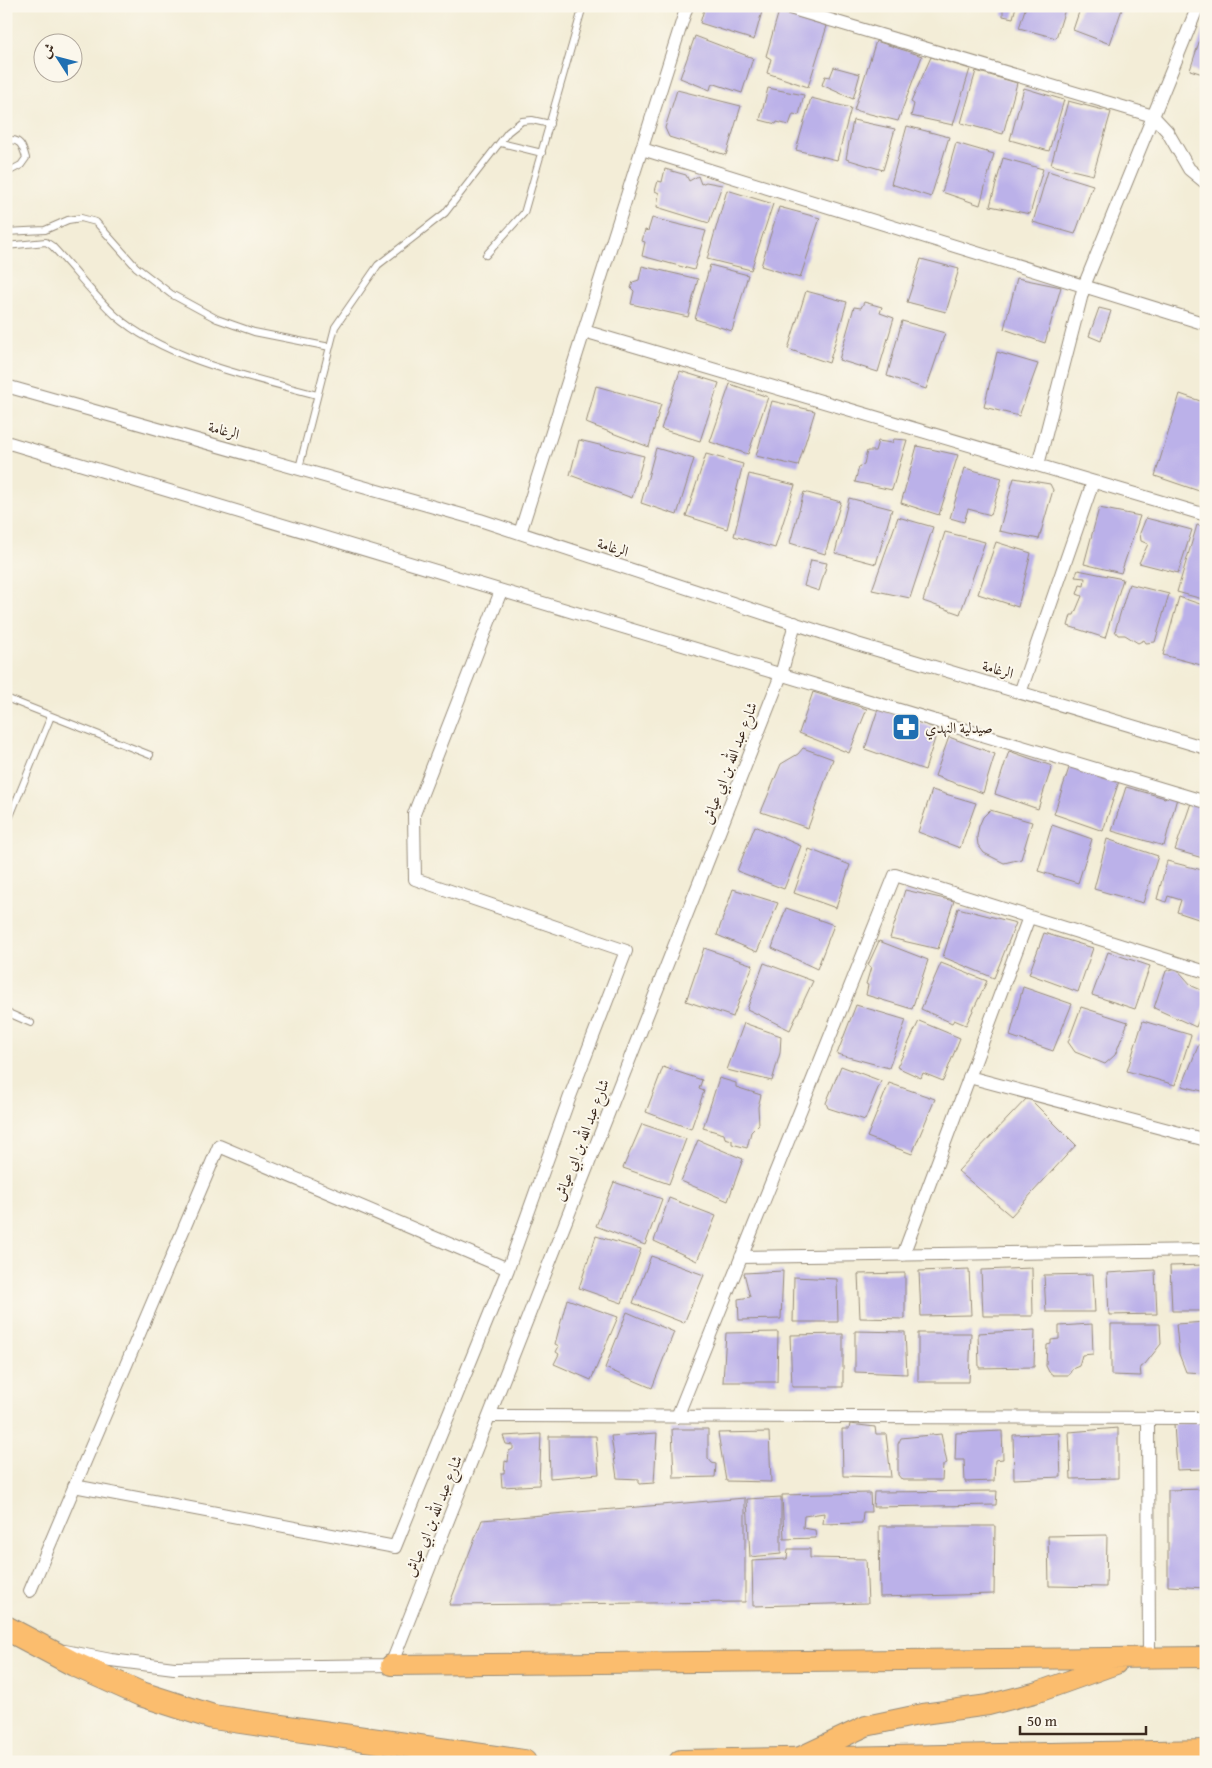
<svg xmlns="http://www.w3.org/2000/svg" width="1212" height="1768" font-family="'Gentium Book Plus',Amiri,serif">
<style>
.building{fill:#bbb1e9}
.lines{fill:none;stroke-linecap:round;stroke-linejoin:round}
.lane-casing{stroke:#978c7a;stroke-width:8}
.street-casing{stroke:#978c7a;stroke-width:14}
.primary-casing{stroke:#978c7a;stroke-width:22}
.highway-casing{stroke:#978c7a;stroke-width:26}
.lane{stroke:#fff;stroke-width:6}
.street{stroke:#fff;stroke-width:12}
.primary{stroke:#fbbd6e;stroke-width:20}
.highway{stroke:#fbbd6e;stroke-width:24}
.labels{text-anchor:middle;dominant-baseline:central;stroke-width:4;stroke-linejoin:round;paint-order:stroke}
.street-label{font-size:15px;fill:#3b2a1e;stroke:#fbf7ec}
.poi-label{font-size:15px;fill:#3b2a1e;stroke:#fbf7ec;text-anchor:start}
</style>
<rect width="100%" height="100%" fill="#fbf7ec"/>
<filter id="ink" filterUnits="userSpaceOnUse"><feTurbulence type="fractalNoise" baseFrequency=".02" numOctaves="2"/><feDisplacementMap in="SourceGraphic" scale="10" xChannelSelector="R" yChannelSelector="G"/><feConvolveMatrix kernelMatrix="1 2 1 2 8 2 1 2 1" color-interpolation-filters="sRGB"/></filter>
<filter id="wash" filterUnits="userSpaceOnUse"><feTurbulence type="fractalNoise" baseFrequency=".0096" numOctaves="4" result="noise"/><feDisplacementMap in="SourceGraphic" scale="20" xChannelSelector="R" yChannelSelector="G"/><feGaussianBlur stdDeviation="1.12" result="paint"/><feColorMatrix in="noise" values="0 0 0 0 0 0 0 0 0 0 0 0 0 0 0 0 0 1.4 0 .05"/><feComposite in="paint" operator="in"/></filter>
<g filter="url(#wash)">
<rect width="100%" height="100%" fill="#f3edd7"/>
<g id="blocks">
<path class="building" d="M 705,6 L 763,8 L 754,40 L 700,23 Z
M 996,6 L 1016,6 L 1013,18 L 1003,16 L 1003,10 Z
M 1026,6 L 1066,6 L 1056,38 L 1019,28 Z
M 1081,6 L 1123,6 L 1110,44 L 1073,30 Z
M 779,11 L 827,26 L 808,87 L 767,73 L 771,59 L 766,56 Z
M 1203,30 L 1206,31 L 1206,75 L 1190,70 Z
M 695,36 L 753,58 L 742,93 L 712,83 L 710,90 L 680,78 Z
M 876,41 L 922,56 L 898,121 L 854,110 Z
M 931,57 L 970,69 L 953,125 L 911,116 L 914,104 L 911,102 Z
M 834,67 L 860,74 L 853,99 L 822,85 L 825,76 L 830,77 Z
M 976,71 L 1017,83 L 1003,134 L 961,123 Z
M 1206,86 L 1206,94 L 1202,88 Z
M 768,88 L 804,95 L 799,115 L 793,114 L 789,125 L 777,122 L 776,124 L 760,120 Z
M 1024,88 L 1064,100 L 1049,151 L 1010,140 Z
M 677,90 L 741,106 L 726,155 L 669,137 L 665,128 Z
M 811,98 L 851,108 L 837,160 L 796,150 Z
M 1068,101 L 1111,112 L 1093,175 L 1051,165 Z
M 853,120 L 895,129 L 883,170 L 846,159 Z
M 907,126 L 949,137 L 931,197 L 891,184 Z
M 956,143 L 994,154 L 980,205 L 942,192 Z
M 1003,158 L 1043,169 L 1030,214 L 990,206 Z
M 665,169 L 686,175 L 689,181 L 698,176 L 701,184 L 706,182 L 722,185 L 709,223 L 657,207 L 659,193 L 655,191 L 658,181 L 662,182 Z
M 1048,171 L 1093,185 L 1075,234 L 1033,222 Z
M 727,190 L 773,204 L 751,270 L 707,259 Z
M 779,207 L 820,218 L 800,278 L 761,266 Z
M 652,218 L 706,231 L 694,270 L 642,256 L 645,242 L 642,241 L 645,230 L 648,231 Z
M 921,259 L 959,269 L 946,312 L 907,302 Z
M 710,265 L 748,275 L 732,331 L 695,319 Z
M 642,266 L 698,279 L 688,317 L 631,304 L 634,291 L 631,288 L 633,282 L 639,280 Z
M 1017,278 L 1061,287 L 1045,343 L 1004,329 Z
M 806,291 L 847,302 L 829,363 L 788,349 Z
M 864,302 L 882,307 L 880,313 L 894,318 L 878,372 L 839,360 L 854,307 L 861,308 Z
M 1099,308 L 1111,311 L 1101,341 L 1089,336 Z
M 902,321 L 945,333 L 926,389 L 887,376 Z
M 997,352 L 1038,364 L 1019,416 L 984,407 Z
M 680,371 L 719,383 L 700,441 L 661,429 Z
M 730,384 L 768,397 L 748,454 L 710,442 Z
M 596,386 L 661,404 L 649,447 L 586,423 Z
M 1180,394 L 1206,403 L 1206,479 L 1202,492 L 1155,476 Z
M 772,401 L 815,411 L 798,466 L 756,456 Z
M 894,439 L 907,440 L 892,490 L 855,482 L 859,467 L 864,464 L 867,451 L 875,451 L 878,441 L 892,443 Z
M 579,440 L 644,456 L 632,498 L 570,475 Z
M 917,446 L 958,455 L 939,515 L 901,503 Z
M 656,448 L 694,459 L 677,515 L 641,503 Z
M 706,454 L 743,464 L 727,529 L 686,516 Z
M 965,468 L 1002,478 L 991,515 L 968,509 L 964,522 L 950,518 Z
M 749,474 L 795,485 L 775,548 L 734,536 Z
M 1014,478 L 1050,484 L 1053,490 L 1039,539 L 999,531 Z
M 804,492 L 841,502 L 825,554 L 790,543 Z
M 849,498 L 892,509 L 876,564 L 835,553 Z
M 1099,508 L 1140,516 L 1121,573 L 1084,564 Z
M 898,517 L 933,527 L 910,598 L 872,590 Z
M 1146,518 L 1192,530 L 1178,573 L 1139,563 L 1148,544 L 1141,541 L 1140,533 Z
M 1197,525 L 1206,527 L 1206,600 L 1177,592 Z
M 945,532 L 985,542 L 960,614 L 923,601 Z
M 996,542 L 1031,553 L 1018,607 L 978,594 Z
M 811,560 L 827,563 L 819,591 L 804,586 Z
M 1078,570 L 1123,579 L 1105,638 L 1068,626 L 1071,615 L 1074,615 L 1082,596 L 1077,594 L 1080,585 L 1084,586 L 1085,578 L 1075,577 Z
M 1129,584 L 1169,594 L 1155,642 L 1146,643 L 1144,640 L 1138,643 L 1125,635 L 1118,635 L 1115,631 Z
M 1179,597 L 1206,606 L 1206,651 L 1201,665 L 1163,655 Z
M 813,692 L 867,709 L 849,753 L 799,733 Z
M 878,709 L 938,729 L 925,770 L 865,749 Z
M 949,737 L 995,754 L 983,793 L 935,776 Z
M 803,748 L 833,759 L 808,828 L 761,812 L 781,764 L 798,754 Z
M 1009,751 L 1052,766 L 1038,809 L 995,794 Z
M 1070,765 L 1119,781 L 1103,831 L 1054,814 Z
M 1126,787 L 1165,798 L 1168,795 L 1177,798 L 1164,846 L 1112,831 Z
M 932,790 L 976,803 L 960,848 L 918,832 Z
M 1191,803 L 1206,807 L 1206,859 L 1175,850 Z
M 990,810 L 1032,822 L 1021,859 L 1004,863 L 984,853 L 978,845 L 977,837 L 979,826 L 983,817 Z
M 1052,825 L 1092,839 L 1078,883 L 1038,871 Z
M 755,826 L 801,846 L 784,889 L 737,871 Z
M 1107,839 L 1158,856 L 1143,903 L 1094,889 Z
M 809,849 L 850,865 L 836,908 L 794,893 Z
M 1167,861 L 1206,871 L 1206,907 L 1201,920 L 1177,912 L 1181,900 L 1168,896 L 1166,902 L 1157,899 Z
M 733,889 L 778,903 L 757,952 L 717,935 Z
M 905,890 L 954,901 L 938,949 L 890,938 Z
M 786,908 L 834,925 L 817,969 L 772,948 Z
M 958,908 L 1016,923 L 994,978 L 943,957 Z
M 1044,933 L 1093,948 L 1078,992 L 1029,974 Z
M 879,941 L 928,960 L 912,1009 L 866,995 L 868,985 L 866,984 L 871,967 L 868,965 Z
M 704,948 L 753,965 L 733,1017 L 686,1001 Z
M 1108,952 L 1150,966 L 1135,1009 L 1092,995 Z
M 764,963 L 813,981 L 790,1030 L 747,1009 Z
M 941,963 L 987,981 L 966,1025 L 954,1020 L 952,1023 L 921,1009 Z
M 1176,968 L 1192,986 L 1206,992 L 1206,1002 L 1196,1027 L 1154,1008 L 1166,971 Z
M 1023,987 L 1072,1004 L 1053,1051 L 1010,1036 Z
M 856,1005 L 906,1020 L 889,1068 L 837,1054 Z
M 1081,1007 L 1128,1022 L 1115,1055 L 1105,1064 L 1075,1052 L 1068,1042 Z
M 919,1021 L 960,1038 L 943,1081 L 923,1073 L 921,1078 L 897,1067 Z
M 1143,1021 L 1191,1035 L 1175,1085 L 1127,1071 Z
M 744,1023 L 781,1036 L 780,1053 L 772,1081 L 727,1070 Z
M 1206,1027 L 1206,1042 L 1200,1040 Z
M 1199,1044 L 1206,1046 L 1206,1092 L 1182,1086 Z
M 841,1066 L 881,1081 L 865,1120 L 828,1108 L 826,1103 Z
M 663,1067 L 702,1080 L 699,1089 L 704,1091 L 691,1129 L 646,1112 Z
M 719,1078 L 736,1083 L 736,1087 L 761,1095 L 758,1107 L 759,1124 L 751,1132 L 747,1148 L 732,1144 L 732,1140 L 725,1138 L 724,1134 L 703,1128 Z
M 889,1083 L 935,1099 L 912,1154 L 867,1137 Z
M 1028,1097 L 1076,1145 L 1011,1216 L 958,1171 Z
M 642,1124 L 686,1139 L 669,1184 L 623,1168 Z
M 698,1140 L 743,1159 L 728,1201 L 681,1181 Z
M 614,1182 L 662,1199 L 645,1245 L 596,1226 Z
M 669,1198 L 716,1216 L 697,1261 L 654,1241 Z
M 596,1236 L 641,1249 L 622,1303 L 579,1288 Z
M 651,1256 L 704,1275 L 684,1323 L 633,1303 Z
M 1206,1265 L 1206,1311 L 1172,1311 L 1170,1266 Z
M 1032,1268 L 1033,1316 L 983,1316 L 981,1270 Z
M 969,1269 L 971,1315 L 921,1316 L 919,1271 Z
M 1155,1270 L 1157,1314 L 1109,1315 L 1107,1273 Z
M 783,1271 L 781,1319 L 739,1320 L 738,1299 L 750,1297 L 744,1273 Z
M 905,1273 L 905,1319 L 860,1318 L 858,1274 Z
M 1093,1274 L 1095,1312 L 1046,1312 L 1044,1275 Z
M 794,1277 L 837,1279 L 838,1322 L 793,1322 Z
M 567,1299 L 618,1317 L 591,1380 L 554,1364 L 559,1354 L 556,1352 L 559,1346 L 555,1344 Z
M 627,1312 L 674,1332 L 652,1388 L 605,1368 Z
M 1206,1322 L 1206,1373 L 1186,1372 L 1179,1354 L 1176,1324 Z
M 1092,1324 L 1093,1354 L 1082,1355 L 1079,1366 L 1072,1369 L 1069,1375 L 1053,1375 L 1049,1372 L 1046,1366 L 1047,1345 L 1051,1344 L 1051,1340 L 1059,1339 L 1059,1326 Z
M 1111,1324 L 1160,1324 L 1161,1344 L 1145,1364 L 1140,1367 L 1141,1376 L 1111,1375 Z
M 1035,1330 L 1034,1367 L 979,1368 L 978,1333 Z
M 855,1331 L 905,1332 L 907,1374 L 855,1372 Z
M 778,1332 L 777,1382 L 723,1382 L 726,1333 Z
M 918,1333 L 971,1333 L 969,1382 L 918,1382 Z
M 843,1334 L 843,1387 L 792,1387 L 790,1335 Z
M 1206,1422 L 1206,1469 L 1177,1470 L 1174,1424 Z
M 850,1424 L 875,1427 L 876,1434 L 886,1434 L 891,1477 L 843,1476 L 842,1429 L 849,1429 Z
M 1118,1428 L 1118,1478 L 1071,1479 L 1069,1432 Z
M 672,1429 L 708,1429 L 708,1458 L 712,1463 L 716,1464 L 715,1477 L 674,1478 Z
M 1002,1431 L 1003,1459 L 995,1460 L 994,1481 L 965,1482 L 964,1460 L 955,1460 L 956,1433 Z
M 769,1432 L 771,1482 L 726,1481 L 718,1433 Z
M 657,1433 L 654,1483 L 639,1484 L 639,1479 L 617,1478 L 611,1436 Z
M 1059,1433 L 1061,1477 L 1014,1479 L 1013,1435 Z
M 541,1434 L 539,1485 L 502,1487 L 501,1473 L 504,1473 L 505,1461 L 508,1462 L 509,1451 L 513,1449 L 513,1445 L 506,1444 L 503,1436 Z
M 941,1434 L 947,1463 L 943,1465 L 942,1480 L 902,1480 L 898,1475 L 898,1444 L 901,1438 Z
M 549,1436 L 596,1436 L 599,1474 L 550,1478 Z
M 1206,1489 L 1206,1588 L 1168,1586 L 1168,1490 Z
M 997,1491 L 996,1505 L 873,1507 L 874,1492 Z
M 870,1493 L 871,1512 L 863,1512 L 862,1523 L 823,1524 L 824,1513 L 804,1516 L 803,1528 L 815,1530 L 816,1538 L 784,1539 L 782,1495 Z
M 781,1497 L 781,1554 L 750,1557 L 747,1499 Z
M 745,1498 L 745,1602 L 449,1605 L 482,1520 Z
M 879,1526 L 995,1526 L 994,1594 L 880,1597 Z
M 1107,1535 L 1106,1587 L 1049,1586 L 1048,1536 Z
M 788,1549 L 810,1549 L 810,1558 L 866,1559 L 868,1603 L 753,1606 L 752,1561 L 787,1559 Z"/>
</g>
</g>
<g filter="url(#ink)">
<use href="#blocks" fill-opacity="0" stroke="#978c7a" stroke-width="1"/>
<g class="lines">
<defs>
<path id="lane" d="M 6,141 C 20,137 23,147 26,158 L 21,165 L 6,173
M 501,143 L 542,153
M 6,232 L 45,230 L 68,220 L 81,218 L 96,222 L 136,267 L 171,294 L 217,319 L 254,332 L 330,347
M 6,246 L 46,242 L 52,246 C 74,269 93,295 116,316 C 166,360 255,378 317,395
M 486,255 L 524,213 L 583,6
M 299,468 L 335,327 L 378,265 L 445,213 L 508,132 L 522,121 L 532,120 L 550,124
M 6,698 L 150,755
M 6,826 L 51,716
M 6,1012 L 31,1023"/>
<path id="street" d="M 783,6 L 1153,116 L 1167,131 L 1189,169 L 1206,183
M 642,149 L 1206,324
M 584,331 L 1206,515
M 6,386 L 480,520 L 857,644 L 1206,748
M 6,442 L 1206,802
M 1038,465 L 1084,286 L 1198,6
M 520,533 L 687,6
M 1020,693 L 1093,482
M 969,1077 L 1206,1140
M 903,1255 L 1029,917
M 741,1257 L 1206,1250
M 490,1416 L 1206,1418
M 677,1417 L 895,875 L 1206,972
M 1148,1418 L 1149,1657
M 74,1486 L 395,1547 L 508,1269 L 569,1099 L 626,951 L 415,879 L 414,814 L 501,591
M 30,1591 L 219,1146 L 508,1269
M 65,1651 L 111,1660 L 174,1668 L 391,1665 L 781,675 L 795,623"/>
<path id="primary" d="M 391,1665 L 1206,1657
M 796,1759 L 866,1726 L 923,1714 L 988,1705 L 1038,1692 L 1116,1664"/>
<path id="highway" d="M 6,1628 L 74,1664 L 141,1694 L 213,1717 L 524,1762
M 681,1762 L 1206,1752"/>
</defs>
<use href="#lane" class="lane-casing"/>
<use href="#street" class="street-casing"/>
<use href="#primary" class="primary-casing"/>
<use href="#highway" class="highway-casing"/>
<use href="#lane" class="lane"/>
<use href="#street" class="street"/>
<use href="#primary" class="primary"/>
<use href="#highway" class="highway"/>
</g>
</g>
<defs>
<symbol id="pharmacy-square" viewBox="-11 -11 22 22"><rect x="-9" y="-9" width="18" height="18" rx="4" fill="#1f6fb2" stroke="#fbf7ec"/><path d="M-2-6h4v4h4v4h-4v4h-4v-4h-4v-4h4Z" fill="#fff"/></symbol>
</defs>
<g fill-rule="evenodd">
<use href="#pharmacy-square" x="890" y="711" width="32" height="32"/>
</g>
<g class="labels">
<g class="street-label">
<text transform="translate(224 430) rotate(16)">الرغامة</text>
<text transform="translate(613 547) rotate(18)">الرغامة</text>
<text transform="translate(998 669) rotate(17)">الرغامة</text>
<text transform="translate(729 763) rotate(-69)">شارع عبد الله بن ابي عياش</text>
<text transform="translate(581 1140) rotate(-69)">شارع عبد الله بن ابي عياش</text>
<text transform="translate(433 1516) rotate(-68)">شارع عبد الله بن ابي عياش</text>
</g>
<g class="poi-label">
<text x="925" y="727">صيدلية النهدي</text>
</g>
</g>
<rect width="1212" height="1768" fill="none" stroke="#fbf7ec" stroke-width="25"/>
<g transform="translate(58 58) rotate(306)"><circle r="24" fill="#fbf7ec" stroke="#aea59a"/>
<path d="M0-4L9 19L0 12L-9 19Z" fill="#1f6fb2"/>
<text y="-8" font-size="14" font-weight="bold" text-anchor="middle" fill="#3b2a1e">ش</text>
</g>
<path d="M1020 1726v8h126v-8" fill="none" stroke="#3b2a1e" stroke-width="2.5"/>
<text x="1027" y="1726" font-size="15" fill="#3b2a1e" stroke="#fbf7ec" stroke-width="4" paint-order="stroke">50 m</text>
</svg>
